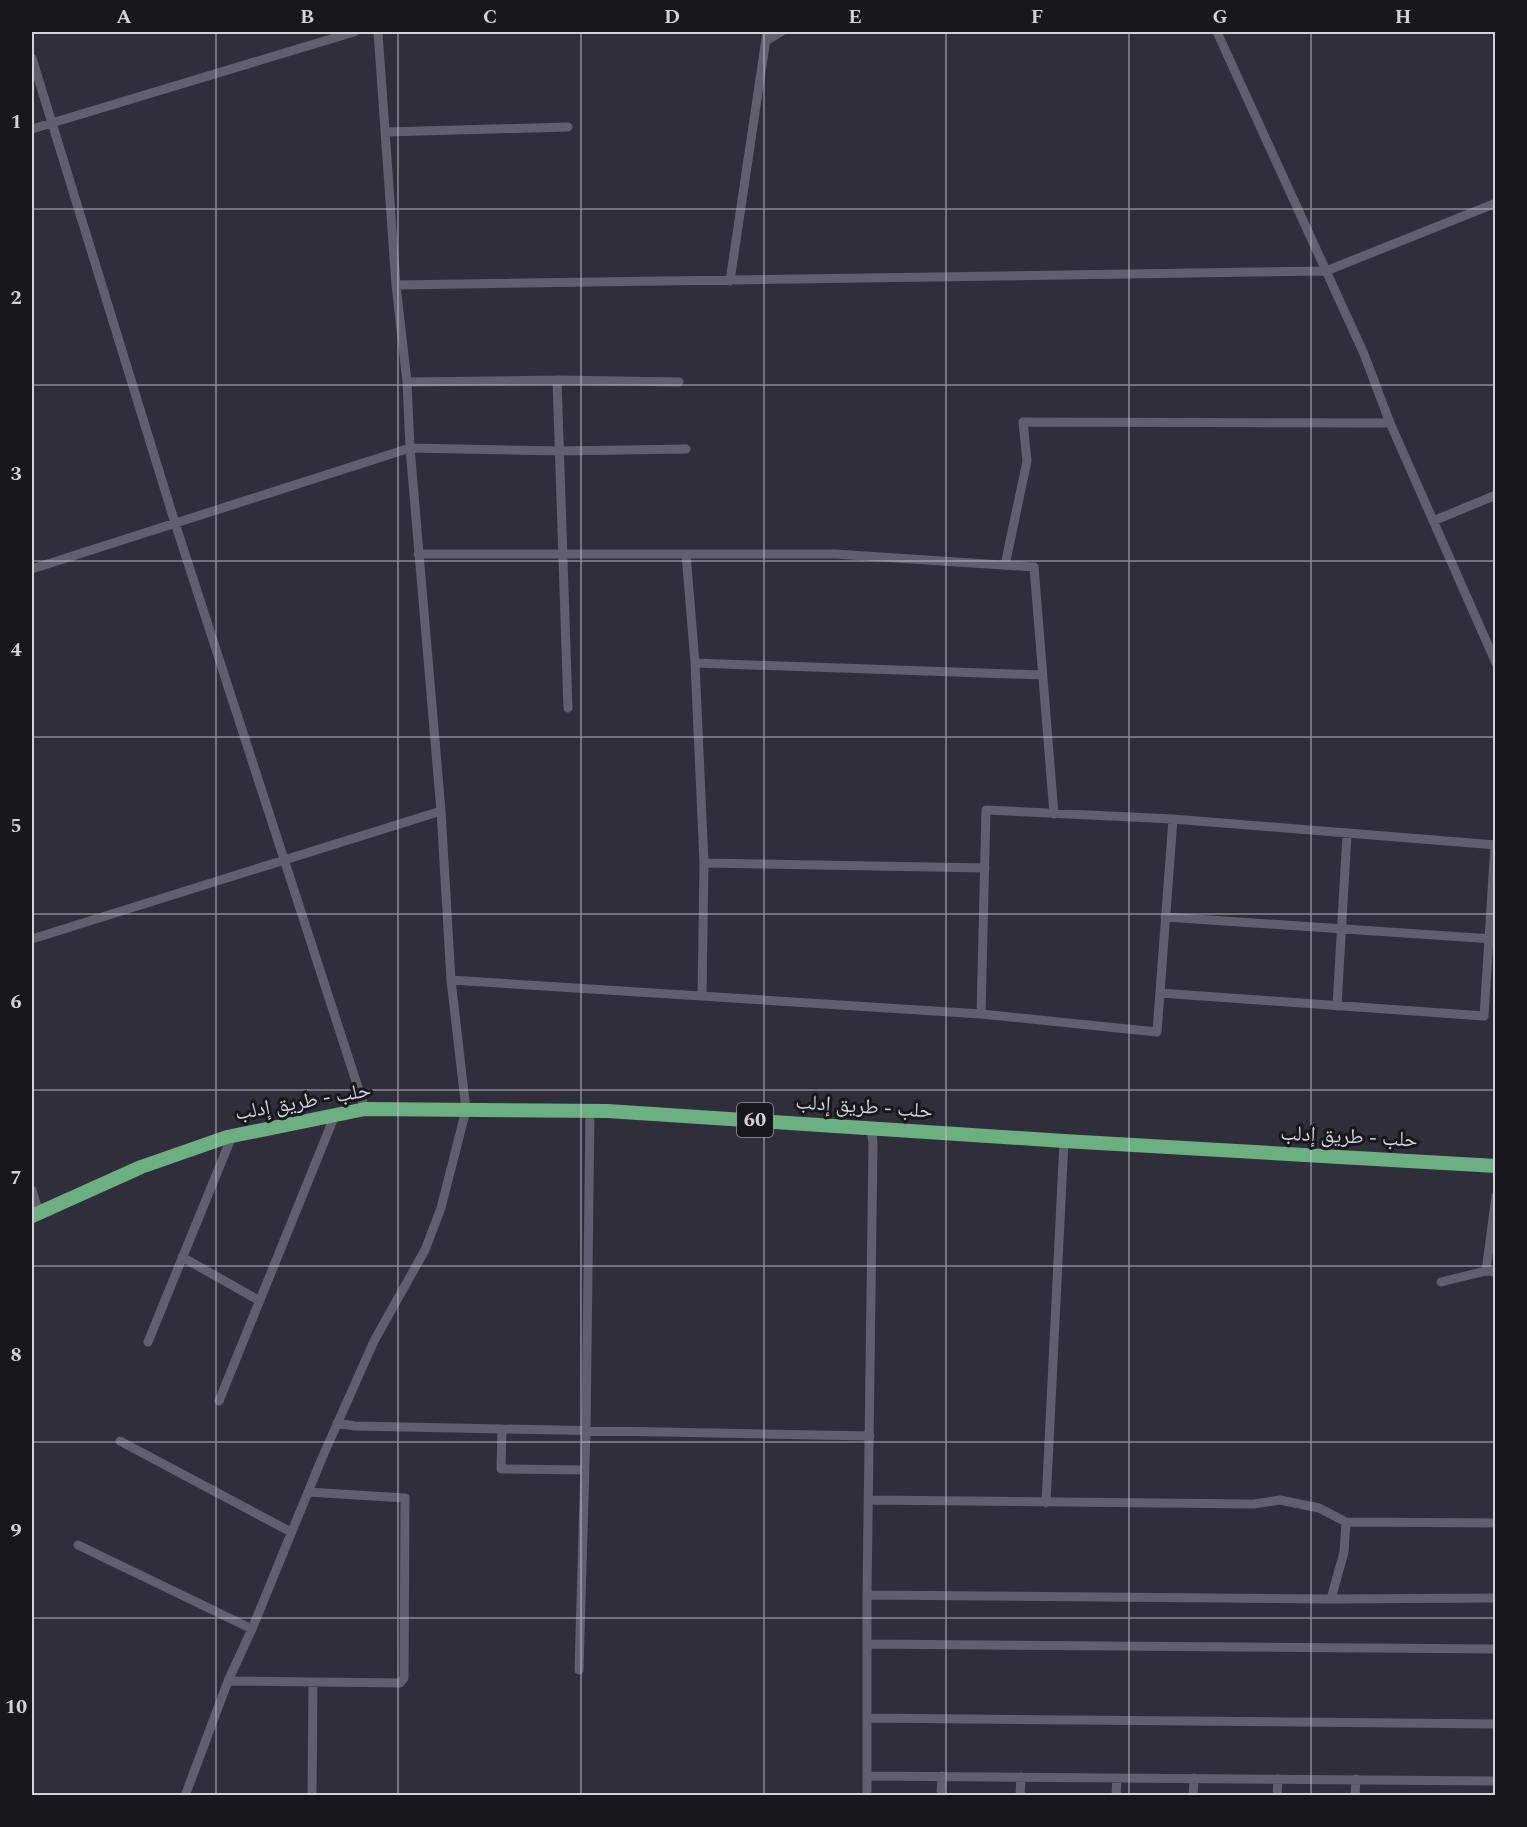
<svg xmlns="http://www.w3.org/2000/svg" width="1527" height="1827" font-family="Spectral,'Noto Naskh Arabic',serif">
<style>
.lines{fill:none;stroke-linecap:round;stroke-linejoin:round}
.minor{stroke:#615e6d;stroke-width:9}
.highway{stroke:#6bb081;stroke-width:14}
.grid{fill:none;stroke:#d3d1da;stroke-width:1.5;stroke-opacity:0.55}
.labels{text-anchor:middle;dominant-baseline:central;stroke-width:6;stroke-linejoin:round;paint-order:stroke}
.shield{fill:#18171d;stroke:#9b99a1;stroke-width:1.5}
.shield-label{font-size:20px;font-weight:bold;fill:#d3d1da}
.street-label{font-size:21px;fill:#d3d1da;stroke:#18171d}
.neatline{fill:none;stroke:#d3d1da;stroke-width:2}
.grid-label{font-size:20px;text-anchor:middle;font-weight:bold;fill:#d3d1da}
</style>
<rect width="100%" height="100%" fill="#312e3b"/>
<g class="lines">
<path class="minor" d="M 1217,32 L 1364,354 L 1390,423 L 1496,663
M 766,41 L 781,32
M 32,58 L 175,523 L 365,1109
M 32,129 L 354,32
M 386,132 L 568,127
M 730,281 L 767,32
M 396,285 L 1326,271 L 1496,203
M 557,380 L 568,708
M 407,382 L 557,380 L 679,382
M 1433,521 L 1496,495
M 418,554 L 835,554 L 1034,567 L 1054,814
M 686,554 L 695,663
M 1005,565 L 1027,461 L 1023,422 L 1390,423
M 32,569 L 410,448 L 561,451 L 686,449
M 704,863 L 985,868
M 1165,917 L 1493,939
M 32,939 L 441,811
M 451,980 L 981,1014 L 1157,1032 L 1173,819
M 1160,993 L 1484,1016 L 1495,845
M 702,996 L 704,863 L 695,663 L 1043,675
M 1337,1006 L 1347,834
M 981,1014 L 986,810 L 1173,819 L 1496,845
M 32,1190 L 39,1213
M 182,1257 L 260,1301
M 1486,1271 L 1496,1196
M 1441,1282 L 1486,1271 L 1496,1272
M 148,1342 L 232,1136
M 219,1401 L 335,1115
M 337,1423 L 355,1426 L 502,1429 L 501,1469 L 585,1470
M 502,1429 L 870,1436
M 120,1441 L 291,1532
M 870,1500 L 1254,1504 L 1280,1500 L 1319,1508 L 1346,1522 L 1496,1523
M 1046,1503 L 1064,1141
M 78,1545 L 252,1629
M 867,1595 L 1331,1599 L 1496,1598
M 1331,1599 L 1344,1552 L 1346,1522
M 868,1644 L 1496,1649
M 579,1670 L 586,1430 L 590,1111
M 228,1681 L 400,1683 L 404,1678 L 405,1498 L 308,1492
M 868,1718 L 1496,1724
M 867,1776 L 1496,1781
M 185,1796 L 228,1681 L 252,1629 L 322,1458 L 374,1341 L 425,1250 L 441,1208 L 466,1110 L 451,980 L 441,811 L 410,448 L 407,382 L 396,285 L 378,32
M 312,1796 L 313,1682
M 867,1796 L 867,1595 L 873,1143 L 871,1129
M 941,1796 L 942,1776
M 1020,1796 L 1021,1777
M 1116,1796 L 1117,1778
M 1193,1796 L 1194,1778
M 1277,1796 L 1278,1779
M 1355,1796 L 1356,1779"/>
<path class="highway" d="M 32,1216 L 141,1167 L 227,1137 L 365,1109 L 607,1111 L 1064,1141 L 1496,1166"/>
</g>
<path class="grid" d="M 216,32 L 216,1796M 398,32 L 398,1796M 581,32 L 581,1796M 764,32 L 764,1796M 946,32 L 946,1796M 1129,32 L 1129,1796M 1311,32 L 1311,1796M 32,209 L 1496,209M 32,385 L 1496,385M 32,561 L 1496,561M 32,737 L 1496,737M 32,914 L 1496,914M 32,1090 L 1496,1090M 32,1266 L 1496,1266M 32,1442 L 1496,1442M 32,1618 L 1496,1618"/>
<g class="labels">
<rect class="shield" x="737" y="1103" width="36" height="34" rx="4.5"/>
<g class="shield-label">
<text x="755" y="1120">60</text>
</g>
<g class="street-label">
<text transform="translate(303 1102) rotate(-10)">حلب - طريق إدلب</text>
<text transform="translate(864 1107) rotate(4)">حلب - طريق إدلب</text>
<text transform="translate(1349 1137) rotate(3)">حلب - طريق إدلب</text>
</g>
</g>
<rect width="1527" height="1827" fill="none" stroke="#18171d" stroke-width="66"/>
<rect x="33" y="33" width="1461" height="1761" class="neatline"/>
<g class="grid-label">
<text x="124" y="23">A</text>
<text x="307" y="23">B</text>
<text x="490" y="23">C</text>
<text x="672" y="23">D</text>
<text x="855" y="23">E</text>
<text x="1037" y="23">F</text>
<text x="1220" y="23">G</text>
<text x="1403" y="23">H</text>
<text x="16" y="128">1</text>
<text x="16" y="304">2</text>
<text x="16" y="480">3</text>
<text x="16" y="656">4</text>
<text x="16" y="832">5</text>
<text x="16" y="1008">6</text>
<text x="16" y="1184">7</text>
<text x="16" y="1361">8</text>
<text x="16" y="1537">9</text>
<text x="16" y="1713">10</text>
</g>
</svg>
